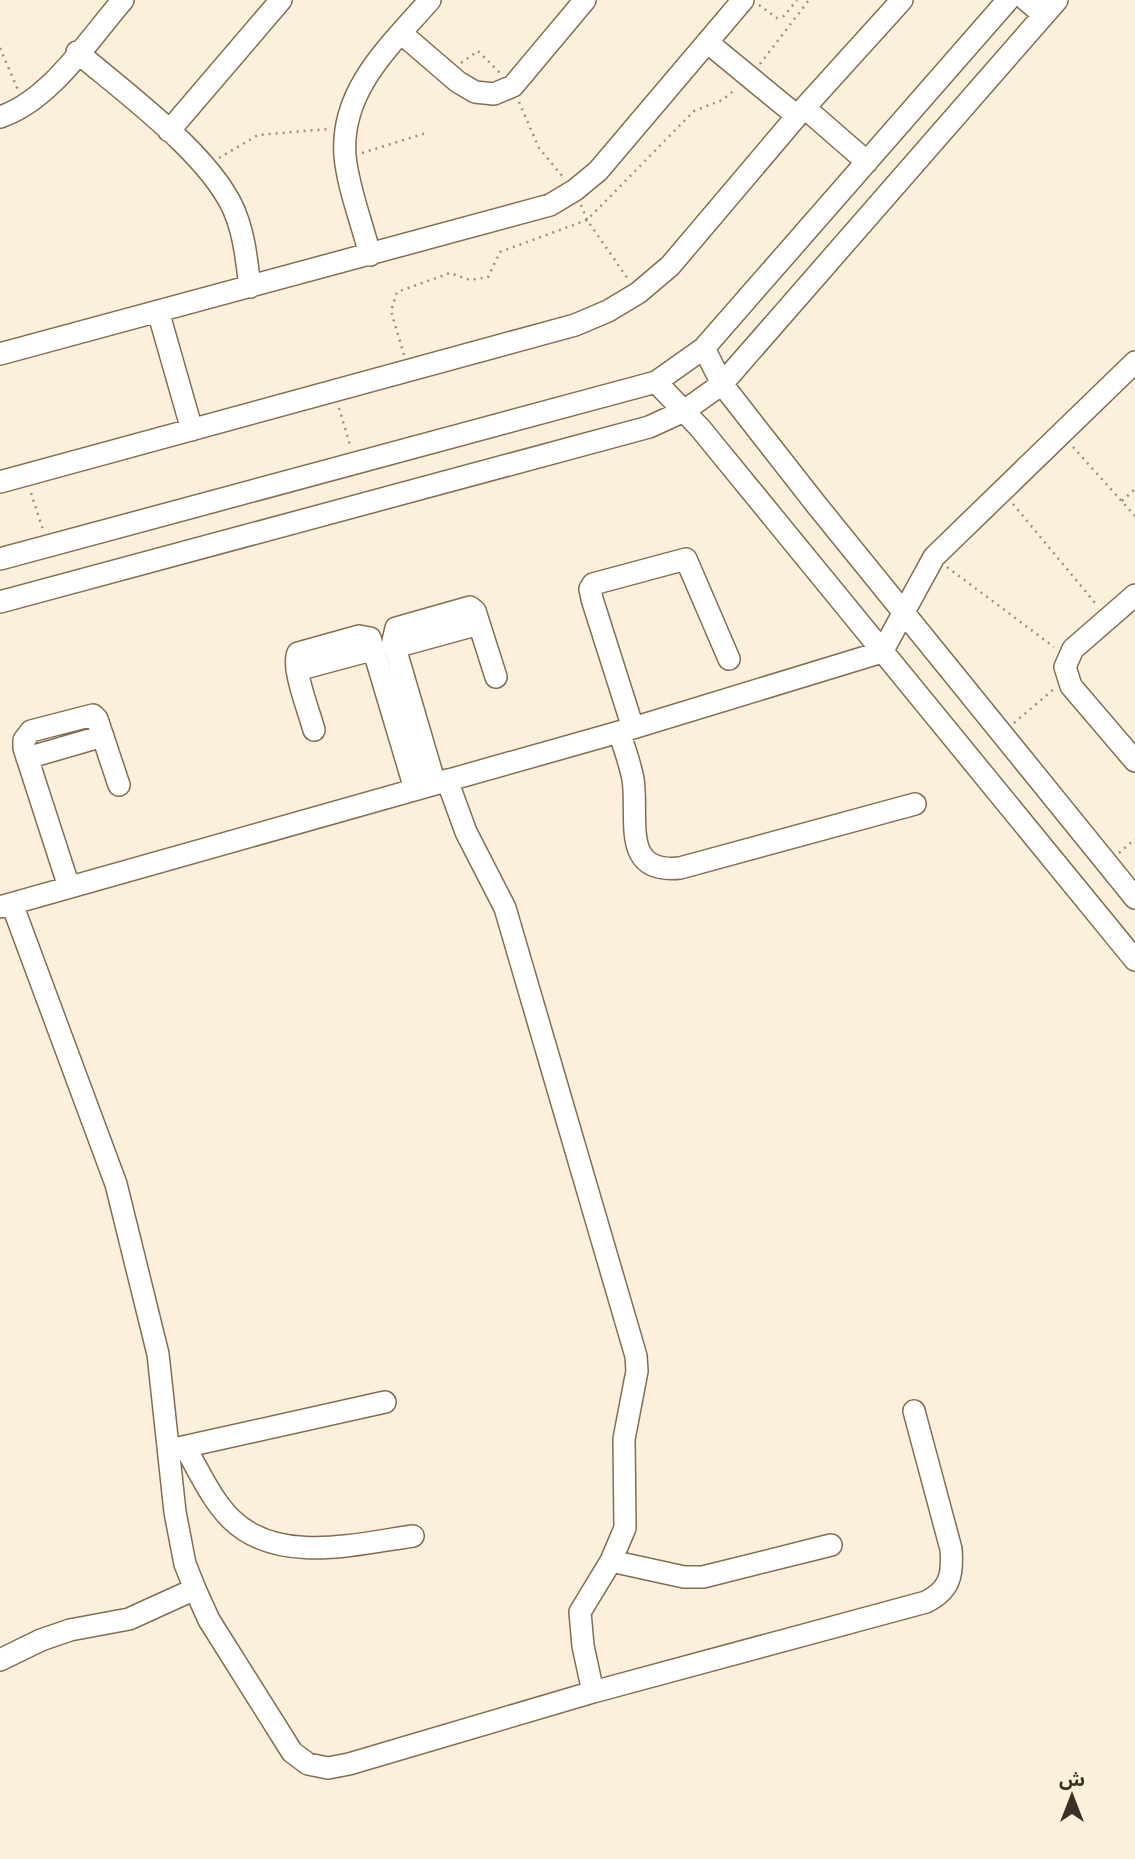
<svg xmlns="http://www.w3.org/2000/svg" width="1135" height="1859" font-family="'Exo 2','Noto Sans Arabic',sans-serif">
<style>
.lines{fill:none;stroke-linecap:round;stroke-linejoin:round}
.minor-casing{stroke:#816e50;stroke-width:24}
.path{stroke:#9b9181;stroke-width:2.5;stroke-dasharray:2 5;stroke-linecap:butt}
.minor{stroke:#fff;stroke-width:21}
</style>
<rect width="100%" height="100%" fill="#fcefdc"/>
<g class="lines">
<defs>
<path id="minor" d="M 1026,0 L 1044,15
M 401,33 L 458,82 L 475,92 L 494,94 L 513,86 L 585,0
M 707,42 L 797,116
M 77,52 C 124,92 218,160 237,218 C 245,240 247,264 250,287
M 805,108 L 867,162
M 0,117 C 50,101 89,39 123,0
M 169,131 L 281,0
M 370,255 C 362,223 348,188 345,156 C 340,90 390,46 430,0
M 158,311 L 192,430
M 704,348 L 722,384 L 815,503 L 1135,898
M 0,354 L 550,205 L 575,190 L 598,171 L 743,0
M 656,382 L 700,428 L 1135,960
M 0,482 L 575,325 L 608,311 L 638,293 L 670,266 L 797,116 L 902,0
M 0,559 L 656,382 L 704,348 L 1008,0
M 1135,595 L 1073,649 L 1065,667 L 1071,686 L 1135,761
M 0,602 L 649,427 L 684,411 L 722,384 L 1057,0
M 395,647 L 479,624
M 297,670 L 375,649
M 633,728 L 592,599 L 590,589 L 593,584 L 686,559 L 729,659
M 314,730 C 310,714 291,667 298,653 L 359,636 L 370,638 L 415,789
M 619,732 C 624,747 630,763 633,779 C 639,819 620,874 680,868 L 915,804
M 27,758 L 103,736
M 447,780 L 466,832 L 505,908 L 636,1356 L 637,1371 L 624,1439 L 625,1528 L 611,1561 L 580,1612 L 583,1646 L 593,1692
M 435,784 L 393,641 L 396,628 L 470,607 L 475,611 L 496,677
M 69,887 L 24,748 L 24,740 L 31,731 L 93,715 L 97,719 L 119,785
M 12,904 L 116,1184 L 158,1354 L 175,1512 L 185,1564 L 195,1589 L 209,1620 L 292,1752 L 308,1764 L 328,1768 L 349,1764 L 593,1692 L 926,1602 C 950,1590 953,1575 951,1549 L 914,1411
M 0,907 L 633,728 L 882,652 L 934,557 L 1135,362
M 185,1447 C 199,1471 211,1499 231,1519 C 278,1565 356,1544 413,1536
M 174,1449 L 385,1402
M 611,1561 L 684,1577 L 703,1577 L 831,1545
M 0,1660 L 41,1640 L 70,1630 L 129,1619 L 195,1589"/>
</defs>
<use href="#minor" class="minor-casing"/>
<path class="path" d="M 759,5 L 777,18 L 784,16 L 797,0
M 0,48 L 18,90
M 461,63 L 478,51 L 500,73
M 760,64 L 809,0
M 519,102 L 539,148 L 563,177
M 362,153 L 426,133
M 219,158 L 258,135 L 328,129
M 581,205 L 587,220 L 628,279
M 404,355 L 391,311 L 397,292 L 450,273 L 470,280 L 488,277 L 500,252 L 587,220 L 694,111 L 722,100 L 736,89
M 339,408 L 350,445
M 1073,447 L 1135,516
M 31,493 L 43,530
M 1122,501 L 1135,489
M 1013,504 L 1096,604
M 947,567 L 1054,647
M 1014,723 L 1054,689
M 1119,853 L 1135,839"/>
<use href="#minor" class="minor"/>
</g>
<g transform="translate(1072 1796)" stroke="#fcefdc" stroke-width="5" paint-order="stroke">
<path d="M0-5L12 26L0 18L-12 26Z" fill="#3a3225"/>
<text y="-10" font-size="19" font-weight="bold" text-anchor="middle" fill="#3a3225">ش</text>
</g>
</svg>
